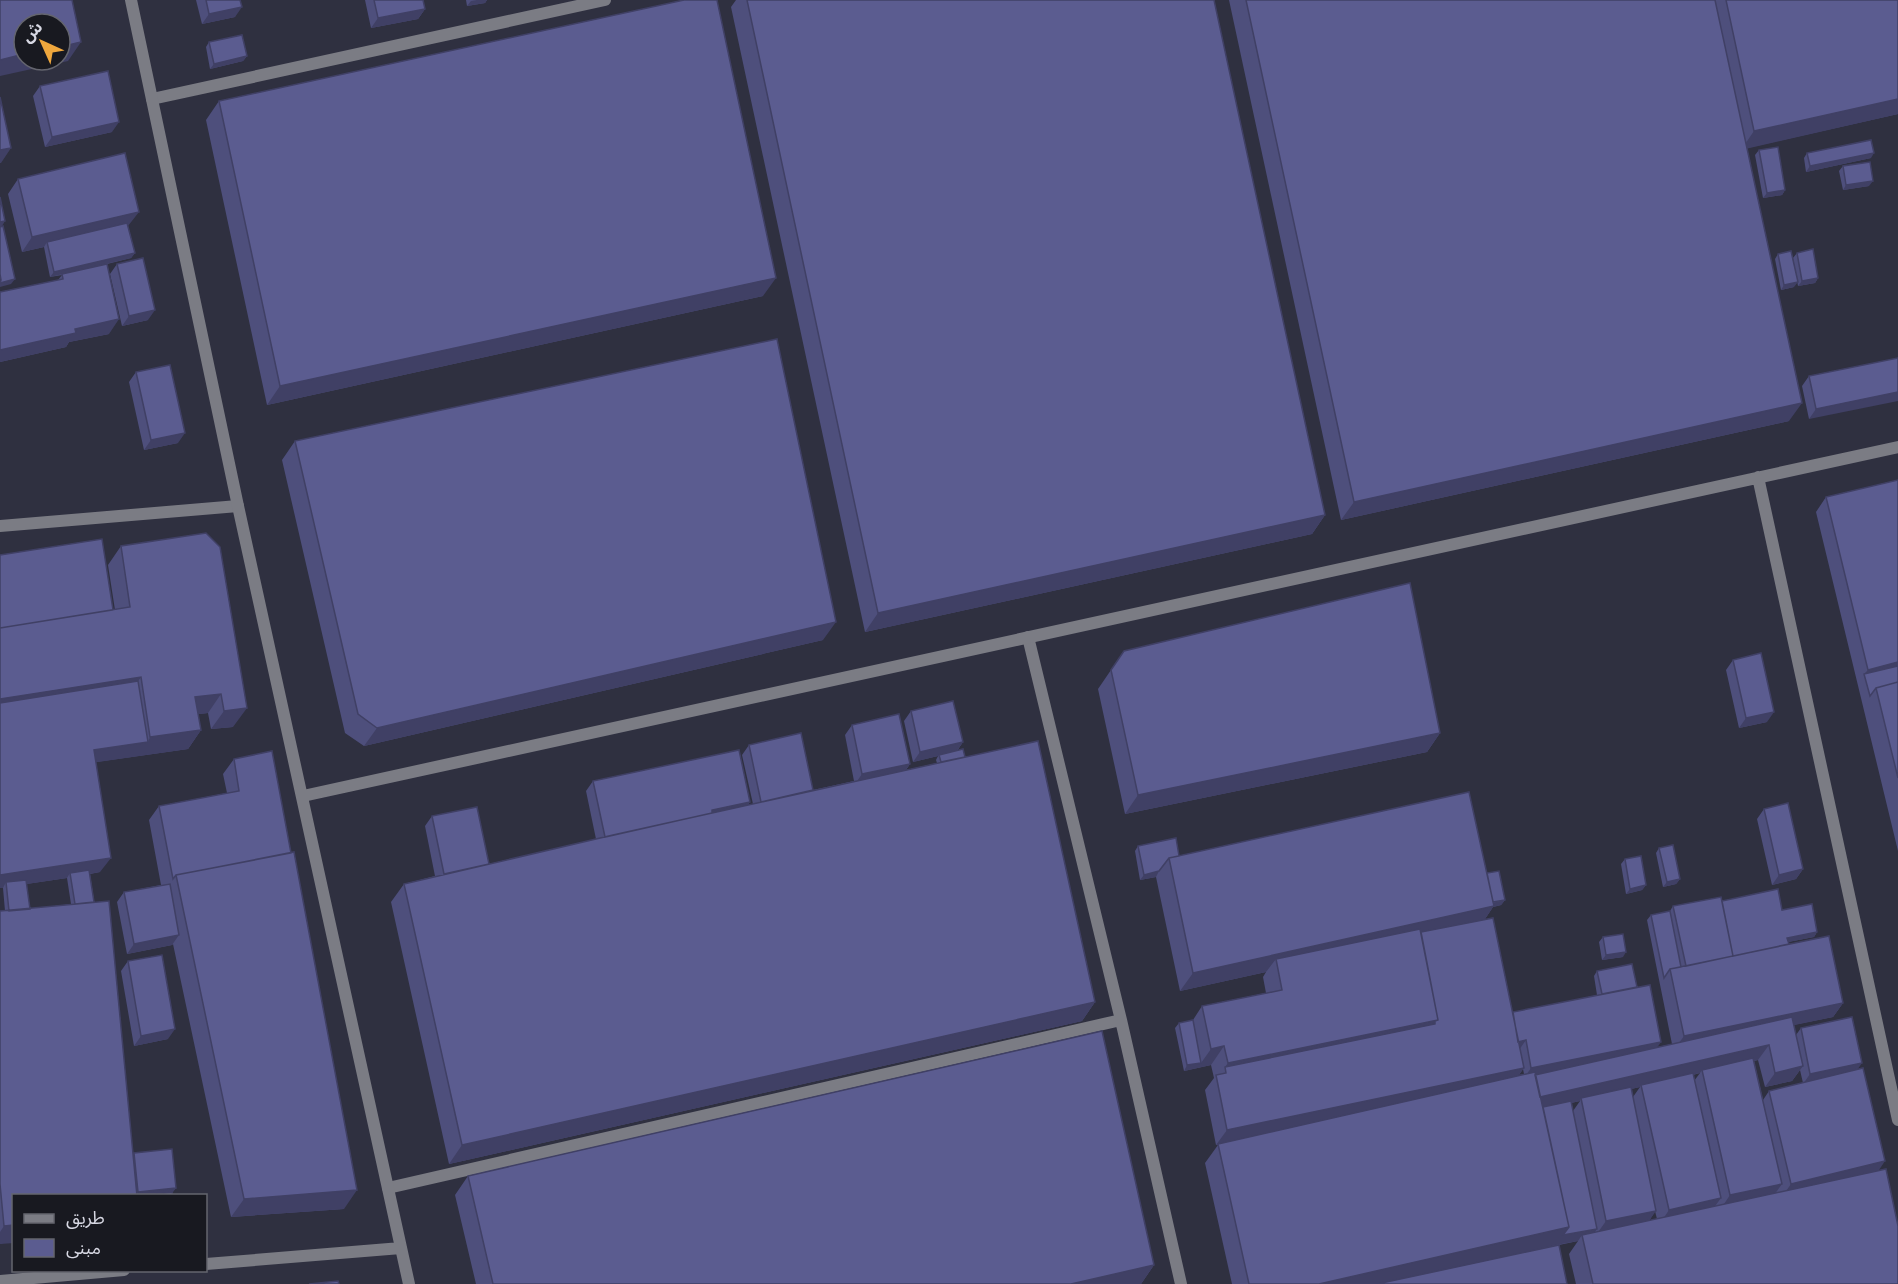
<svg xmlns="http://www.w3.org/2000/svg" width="1898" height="1284" font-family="'Asap Condensed','Noto Sans Arabic',sans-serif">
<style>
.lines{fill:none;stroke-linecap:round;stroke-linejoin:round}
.lane{stroke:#7b7c84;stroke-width:12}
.street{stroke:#7b7c84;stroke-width:12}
.wall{fill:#4e4f7c;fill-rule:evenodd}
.shaded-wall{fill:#404065}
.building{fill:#5b5c90;stroke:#404065;stroke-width:1.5}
</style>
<rect width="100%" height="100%" fill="#2f3040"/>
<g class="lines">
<path class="lane" d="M 152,99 L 605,0
M 0,526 L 238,506
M 1028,637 L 1121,1020 L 1181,1284
M 388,1188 L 1121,1020"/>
<path class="street" d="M 131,0 L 238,506 L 409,1284
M 1758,477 L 1898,1120
M 303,796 L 1898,447
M 206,1264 L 401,1248
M 0,1281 L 124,1270"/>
</g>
<path class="wall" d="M 196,0 L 240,0 L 235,17 L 202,24 Z
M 365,0 L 423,0 L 425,9 L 418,19 L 371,28 Z
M 466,0 L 487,0 L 485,3 L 467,6 Z
M 736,0 L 1214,0 L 1325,515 L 1312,534 L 865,632 L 731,7 Z
M 1229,0 L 1898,0 L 1898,114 L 1747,148 L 1789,421 L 1341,520 Z
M 209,42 L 247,56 L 243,61 L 210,69 L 206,47 Z
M 40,86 L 112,132 L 45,147 L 33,96 Z
M 219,101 L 763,296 L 267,405 L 206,120 Z
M 1759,150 L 1785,190 L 1782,195 L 1763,198 L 1755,155 Z
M 1807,153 L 1871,158 L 1806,172 L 1804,158 Z
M 1843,166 L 1869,186 L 1843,190 L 1839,171 Z
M 18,179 L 128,226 L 135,253 L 131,258 L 95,267 L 109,334 L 69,342 L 66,347 L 0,362 L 0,292 L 58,280 L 62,275 L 50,277 L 44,247 L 22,252 L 8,194 Z
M 1797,253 L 1818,278 L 1815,283 L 1798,286 L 1793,258 Z
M 1778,254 L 1794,287 L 1781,290 L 1775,259 Z
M 117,264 L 148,320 L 122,326 L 110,274 Z
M 1898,358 L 1809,419 L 1802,386 L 1809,376 Z
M 136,372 L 178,443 L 144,450 L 129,382 Z
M 295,441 L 823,640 L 364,746 L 345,733 L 282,460 Z
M 1898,480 L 1898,851 L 1816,512 L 1826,497 Z
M 206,533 L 233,727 L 211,729 L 208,713 L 198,714 L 201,730 L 188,749 L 96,762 L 100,872 L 90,874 L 133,1155 L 134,1153 L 176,1188 L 172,1192 L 0,1244 L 0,911 L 5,911 L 3,888 L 0,888 L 113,610 L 115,610 L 108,565 L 121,546 ZM 67,878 L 71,904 L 30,909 L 26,884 Z
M 1124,651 L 1440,733 L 1427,752 L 1125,814 L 1098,689 Z
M 1733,660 L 1767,722 L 1739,728 L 1726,670 Z
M 911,711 L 963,742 L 957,751 L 965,757 L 1095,1002 L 1082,1021 L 449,1164 L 391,902 L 404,884 L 435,876 L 425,826 L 432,816 L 489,864 L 596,839 L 586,791 L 593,781 L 750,802 L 748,805 L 753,804 L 742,755 L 749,745 L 813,790 L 854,781 L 845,735 L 852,725 L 910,764 L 906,770 L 937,763 L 936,760 L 938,756 L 913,762 L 904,721 Z
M 234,759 L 344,1209 L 231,1217 L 173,944 L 172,945 L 127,954 L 117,902 L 124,892 L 161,885 L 149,820 L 159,806 L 227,793 L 223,774 Z
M 1764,809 L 1803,869 L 1796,879 L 1772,885 L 1757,819 Z
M 1138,846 L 1179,856 L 1487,873 L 1505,900 L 1501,905 L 1493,907 L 1485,919 L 1512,1013 L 1597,995 L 1594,976 L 1597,971 L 1637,987 L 1657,1047 L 1672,1044 L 1647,920 L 1651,915 L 1670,911 L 1673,906 L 1722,901 L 1782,910 L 1817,932 L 1814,937 L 1788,942 L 1789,944 L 1843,1003 L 1833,1017 L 1793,1025 L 1796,1035 L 1801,1028 L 1857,1069 L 1878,1171 L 1898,1284 L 1576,1284 L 1569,1254 L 1578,1241 L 1559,1245 L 1567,1284 L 1232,1284 L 1205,1163 L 1218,1145 L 1216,1145 L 1205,1090 L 1214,1078 L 1211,1065 L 1184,1071 L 1175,1028 L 1179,1023 L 1193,1020 L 1202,1006 L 1266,993 L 1263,977 L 1266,972 L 1180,991 L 1156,877 L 1140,880 L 1135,851 ZM 1758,1060 L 1765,1087 L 1792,1081 L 1800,1070 L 1803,1083 L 1769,1091 L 1763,1100 L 1754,1061 ZM 1523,1069 L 1524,1074 L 1519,1075 ZM 1700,1073 L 1694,1081 L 1693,1075 ZM 1640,1087 L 1633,1097 L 1631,1089 ZM 1580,1101 L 1573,1111 L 1571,1103 ZM 1655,1211 L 1657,1219 L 1649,1221 Z
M 1659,848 L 1680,879 L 1676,884 L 1663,887 L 1656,853 Z
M 1625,859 L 1646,885 L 1642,890 L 1626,894 L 1621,864 Z
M 1603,937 L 1623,957 L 1602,960 L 1599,942 Z
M 128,961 L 168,1039 L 134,1046 L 121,971 Z
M 468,1176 L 1154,1265 L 1141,1284 L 476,1284 L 455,1195 Z"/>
<path class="shaded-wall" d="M 477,0 L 487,0 L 485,3 L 467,6 L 471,1 Z
M 242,7 L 235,17 L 202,24 L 209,14 Z
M 425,9 L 418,19 L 371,28 L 378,18 Z
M 81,42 L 68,61 L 0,76 L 0,60 L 24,54 L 24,60 L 60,60 L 60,47 Z
M 247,56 L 243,61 L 210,69 L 214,64 Z
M 1898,99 L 1898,114 L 1741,150 L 1754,131 Z
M 119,122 L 112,132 L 45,147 L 52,137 Z
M 11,148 L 1,163 L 0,163 L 0,150 Z
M 1874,153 L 1871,158 L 1806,172 L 1810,166 Z
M 1873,181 L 1869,186 L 1843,190 L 1846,185 Z
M 1785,190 L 1782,195 L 1763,198 L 1767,193 Z
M 139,212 L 128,226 L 47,242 L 44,247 L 22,252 L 32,237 Z
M 5,221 L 2,226 L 0,227 L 0,222 Z
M 135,253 L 131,258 L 50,277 L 54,272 Z
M 776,278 L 763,296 L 267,405 L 280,386 Z
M 1818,278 L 1815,283 L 1798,286 L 1802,281 Z
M 15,279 L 11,284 L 0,287 L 0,283 Z
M 1798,282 L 1794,287 L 1781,290 L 1784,285 Z
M 155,310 L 148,320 L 122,326 L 129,316 Z
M 119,319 L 109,334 L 69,342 L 66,347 L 0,362 L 0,350 L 75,329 Z
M 1898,392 L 1898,401 L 1809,419 L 1816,409 Z
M 1802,403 L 1789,421 L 1341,520 L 1354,502 Z
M 185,433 L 178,443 L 144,450 L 151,440 Z
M 1325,515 L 1312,534 L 865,632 L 878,613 Z
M 836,622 L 823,640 L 364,746 L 377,728 Z
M 1898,662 L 1898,674 L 1864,674 L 1868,670 Z
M 141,677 L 128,696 L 0,716 L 0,699 Z
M 221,694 L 208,713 L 182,716 L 195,697 Z
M 247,708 L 233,727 L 211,729 L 224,711 Z
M 1774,712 L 1767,722 L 1739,728 L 1746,718 Z
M 201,730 L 188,749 L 84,764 L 94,750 L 148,742 L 150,737 Z
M 1440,733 L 1427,752 L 1125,814 L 1138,795 Z
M 963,742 L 956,752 L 939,755 L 938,756 L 913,762 L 920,752 Z
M 910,764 L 903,774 L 855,784 L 862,774 Z
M 750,802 L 743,812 L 705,820 L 712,810 Z
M 111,858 L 100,872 L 71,877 L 70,873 L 67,878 L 7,887 L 6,882 L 3,888 L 0,888 L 0,875 Z
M 1803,869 L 1796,879 L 1772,885 L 1779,875 Z
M 1159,871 L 1156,877 L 1140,880 L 1144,875 Z
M 1680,879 L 1676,884 L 1663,887 L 1667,882 Z
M 1646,885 L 1642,890 L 1626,894 L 1630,889 Z
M 1505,900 L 1501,905 L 1493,907 L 1481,925 L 1276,959 L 1266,972 L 1180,991 L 1193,973 Z
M 1817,932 L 1814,937 L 1783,943 L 1787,938 Z
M 179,935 L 172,945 L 127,954 L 134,944 Z
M 1626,952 L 1623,957 L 1602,960 L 1606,955 Z
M 1095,1002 L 1082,1021 L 449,1164 L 462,1145 Z
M 1843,1003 L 1833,1017 L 1674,1050 L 1684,1036 Z
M 1438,1020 L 1425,1039 L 1226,1073 L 1225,1067 L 1228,1063 Z
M 175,1029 L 168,1039 L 134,1046 L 141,1036 Z
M 1526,1040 L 1519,1050 L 1518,1042 Z
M 1661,1042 L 1654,1052 L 1524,1078 L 1531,1068 Z
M 1769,1045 L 1758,1060 L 1703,1073 L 1702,1070 L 1700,1073 L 1641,1087 L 1641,1085 L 1640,1087 L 1582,1100 L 1581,1098 L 1580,1101 L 1543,1109 L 1537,1098 Z
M 1224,1046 L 1211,1065 L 1184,1071 L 1187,1065 L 1201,1063 L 1211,1049 Z
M 1862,1063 L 1855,1073 L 1803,1084 L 1810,1074 Z
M 1803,1066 L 1792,1081 L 1765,1087 L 1775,1073 Z
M 1524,1068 L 1513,1083 L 1216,1145 L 1227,1130 Z
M 1885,1161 L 1875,1176 L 1781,1198 L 1791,1184 Z
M 1782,1184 L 1772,1198 L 1720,1210 L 1730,1195 Z
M 176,1188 L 170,1196 L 136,1196 L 138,1192 Z
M 357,1190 L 344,1209 L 231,1217 L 244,1199 Z
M 1721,1198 L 1710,1213 L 1659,1225 L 1669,1210 Z
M 1656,1211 L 1646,1225 L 1596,1235 L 1606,1221 Z
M 14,1225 L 14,1243 L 0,1244 L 0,1232 L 4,1226 Z
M 1569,1227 L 1556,1245 L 1388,1284 L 1319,1284 Z
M 1597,1229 L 1590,1239 L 1582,1235 L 1578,1241 L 1556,1245 L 1563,1235 Z
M 1154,1265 L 1141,1284 L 1071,1284 Z"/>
<path class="building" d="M 0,0 L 72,0 L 81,42 L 60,47 L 60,24 L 24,24 L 24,54 L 0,60 Z
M 206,0 L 240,0 L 242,7 L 209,14 Z
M 374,0 L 423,0 L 425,9 L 378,18 Z
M 684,0 L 717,0 L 776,278 L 280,386 L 219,101 Z
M 747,0 L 1214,0 L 1325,515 L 878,613 Z
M 1246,0 L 1715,0 L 1802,403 L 1354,502 Z
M 1726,0 L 1898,0 L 1898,99 L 1754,131 Z
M 242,35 L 247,56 L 214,64 L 209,42 Z
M 108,71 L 119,122 L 52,137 L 40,86 Z
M 0,97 L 11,148 L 0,150 Z
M 1871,140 L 1874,153 L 1810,166 L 1807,153 Z
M 1778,147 L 1785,190 L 1767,193 L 1759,150 Z
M 125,153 L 139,212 L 32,237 L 18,179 Z
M 1870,162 L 1873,181 L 1846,185 L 1843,166 Z
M 0,197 L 5,221 L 0,222 Z
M 127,223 L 135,253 L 54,272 L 47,242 Z
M 3,226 L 15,279 L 0,283 L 1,280 L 0,274 L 0,227 Z
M 1813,249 L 1818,278 L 1802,281 L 1797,253 Z
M 1791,251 L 1798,282 L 1784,285 L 1778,254 Z
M 143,258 L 155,310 L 129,316 L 117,264 Z
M 107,264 L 119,319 L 75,329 L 76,333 L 0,350 L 0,292 L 63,279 L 62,274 Z
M 777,339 L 836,622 L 377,728 L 358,714 L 295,441 Z
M 1898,358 L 1898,392 L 1816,409 L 1809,376 Z
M 170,365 L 185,433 L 151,440 L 136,372 Z
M 1898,480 L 1898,662 L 1868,670 L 1826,497 Z
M 206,533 L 220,547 L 247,708 L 224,711 L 221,694 L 195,697 L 201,730 L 150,737 L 141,677 L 0,699 L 0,628 L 130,607 L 121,546 Z
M 102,539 L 113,610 L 0,628 L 0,555 Z
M 1410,583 L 1440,733 L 1138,795 L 1111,670 L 1124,651 Z
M 1761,653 L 1774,712 L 1746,718 L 1733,660 Z
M 1898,666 L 1898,682 L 1876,688 L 1870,696 L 1864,674 Z
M 138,681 L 148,742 L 94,750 L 111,858 L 0,875 L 0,703 Z
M 1898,682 L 1898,778 L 1876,688 Z
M 953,701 L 963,742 L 920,752 L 911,711 Z
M 899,714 L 910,764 L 862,774 L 852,725 Z
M 801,733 L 813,790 L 761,802 L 749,745 Z
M 1038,741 L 1095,1002 L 462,1145 L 404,884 L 613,835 Z
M 963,749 L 965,757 L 941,762 L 939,755 Z
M 739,750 L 750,802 L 712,810 L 712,813 L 605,837 L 593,781 Z
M 272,751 L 291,853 L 176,875 L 173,879 L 159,806 L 239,791 L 234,759 Z
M 1469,792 L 1494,906 L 1193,973 L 1169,858 Z
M 1788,803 L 1803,869 L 1779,875 L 1764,809 Z
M 477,807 L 489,864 L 444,874 L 432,816 Z
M 1176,838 L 1179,856 L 1169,858 L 1159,871 L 1144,875 L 1138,846 Z
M 1673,845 L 1680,879 L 1667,882 L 1659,848 Z
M 294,852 L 357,1190 L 244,1199 L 176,875 Z
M 1641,856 L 1646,885 L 1630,889 L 1625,859 Z
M 89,870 L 94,902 L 75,904 L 70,873 Z
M 1499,871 L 1505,900 L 1493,902 L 1487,873 Z
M 26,880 L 30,909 L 9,911 L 6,882 Z
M 170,884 L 179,935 L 134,944 L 124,892 Z
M 1778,889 L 1782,910 L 1812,904 L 1817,932 L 1787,938 L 1789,944 L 1733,956 L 1722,901 Z
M 1721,897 L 1733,956 L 1686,966 L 1673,906 Z
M 109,901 L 137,1196 L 14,1196 L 14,1225 L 4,1226 L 0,1184 L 0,911 Z
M 1670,911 L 1681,967 L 1670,969 L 1664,978 L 1651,915 Z
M 1493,918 L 1524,1068 L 1227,1130 L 1216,1075 L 1226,1073 L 1225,1067 L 1435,1024 L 1435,1021 L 1438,1020 L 1421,932 Z
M 1420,929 L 1438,1020 L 1228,1063 L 1224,1046 L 1211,1049 L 1202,1006 L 1282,990 L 1276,959 Z
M 1623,934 L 1626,952 L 1606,955 L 1603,937 Z
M 1829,936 L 1843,1003 L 1684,1036 L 1670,969 Z
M 162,955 L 175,1029 L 141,1036 L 128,961 Z
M 1632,964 L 1637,987 L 1602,994 L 1597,971 Z
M 1650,985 L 1661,1042 L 1531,1068 L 1526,1040 L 1518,1042 L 1513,1012 Z
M 1792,1017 L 1803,1066 L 1775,1073 L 1769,1045 L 1540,1097 L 1535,1075 Z
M 1852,1017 L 1862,1063 L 1810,1074 L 1801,1028 Z
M 1193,1020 L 1201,1063 L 1187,1065 L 1179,1023 Z
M 1102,1031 L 1154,1265 L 1071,1284 L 493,1284 L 468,1176 Z
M 1753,1058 L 1782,1184 L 1730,1195 L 1702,1070 Z
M 1863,1068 L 1885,1161 L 1791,1184 L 1769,1091 Z
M 1535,1072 L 1569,1227 L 1319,1284 L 1249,1284 L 1218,1144 Z
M 1693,1073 L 1721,1198 L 1669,1210 L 1641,1085 Z
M 1631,1087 L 1656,1211 L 1606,1221 L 1581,1098 Z
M 1571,1101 L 1597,1229 L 1563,1235 L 1569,1227 L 1543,1107 Z
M 172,1149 L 176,1188 L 138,1192 L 134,1153 Z
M 1886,1169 L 1898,1226 L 1898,1284 L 1593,1284 L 1582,1235 Z
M 172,1192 L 173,1196 L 145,1196 Z
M 1559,1245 L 1567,1284 L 1377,1284 Z
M 338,1281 L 339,1284 L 309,1284 Z"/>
<rect x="12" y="1194" width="195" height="78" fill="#181920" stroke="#64656e" stroke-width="1.5"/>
<rect x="24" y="1214" width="30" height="9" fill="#7b7c84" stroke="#64656e" stroke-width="1.5"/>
<text x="66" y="1224" font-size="18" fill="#d7d8e3">طريق</text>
<rect x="24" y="1239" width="30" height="18" fill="#5b5c90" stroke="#64656e" stroke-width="1.5"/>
<text x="66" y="1254" font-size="18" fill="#d7d8e3">مبنى</text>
<g transform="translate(42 42) rotate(315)"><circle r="28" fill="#181920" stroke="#64656e" stroke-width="1.5"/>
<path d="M0-4.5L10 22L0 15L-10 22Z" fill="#efa73d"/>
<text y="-9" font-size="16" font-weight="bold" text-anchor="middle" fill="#d7d8e3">ش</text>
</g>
</svg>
